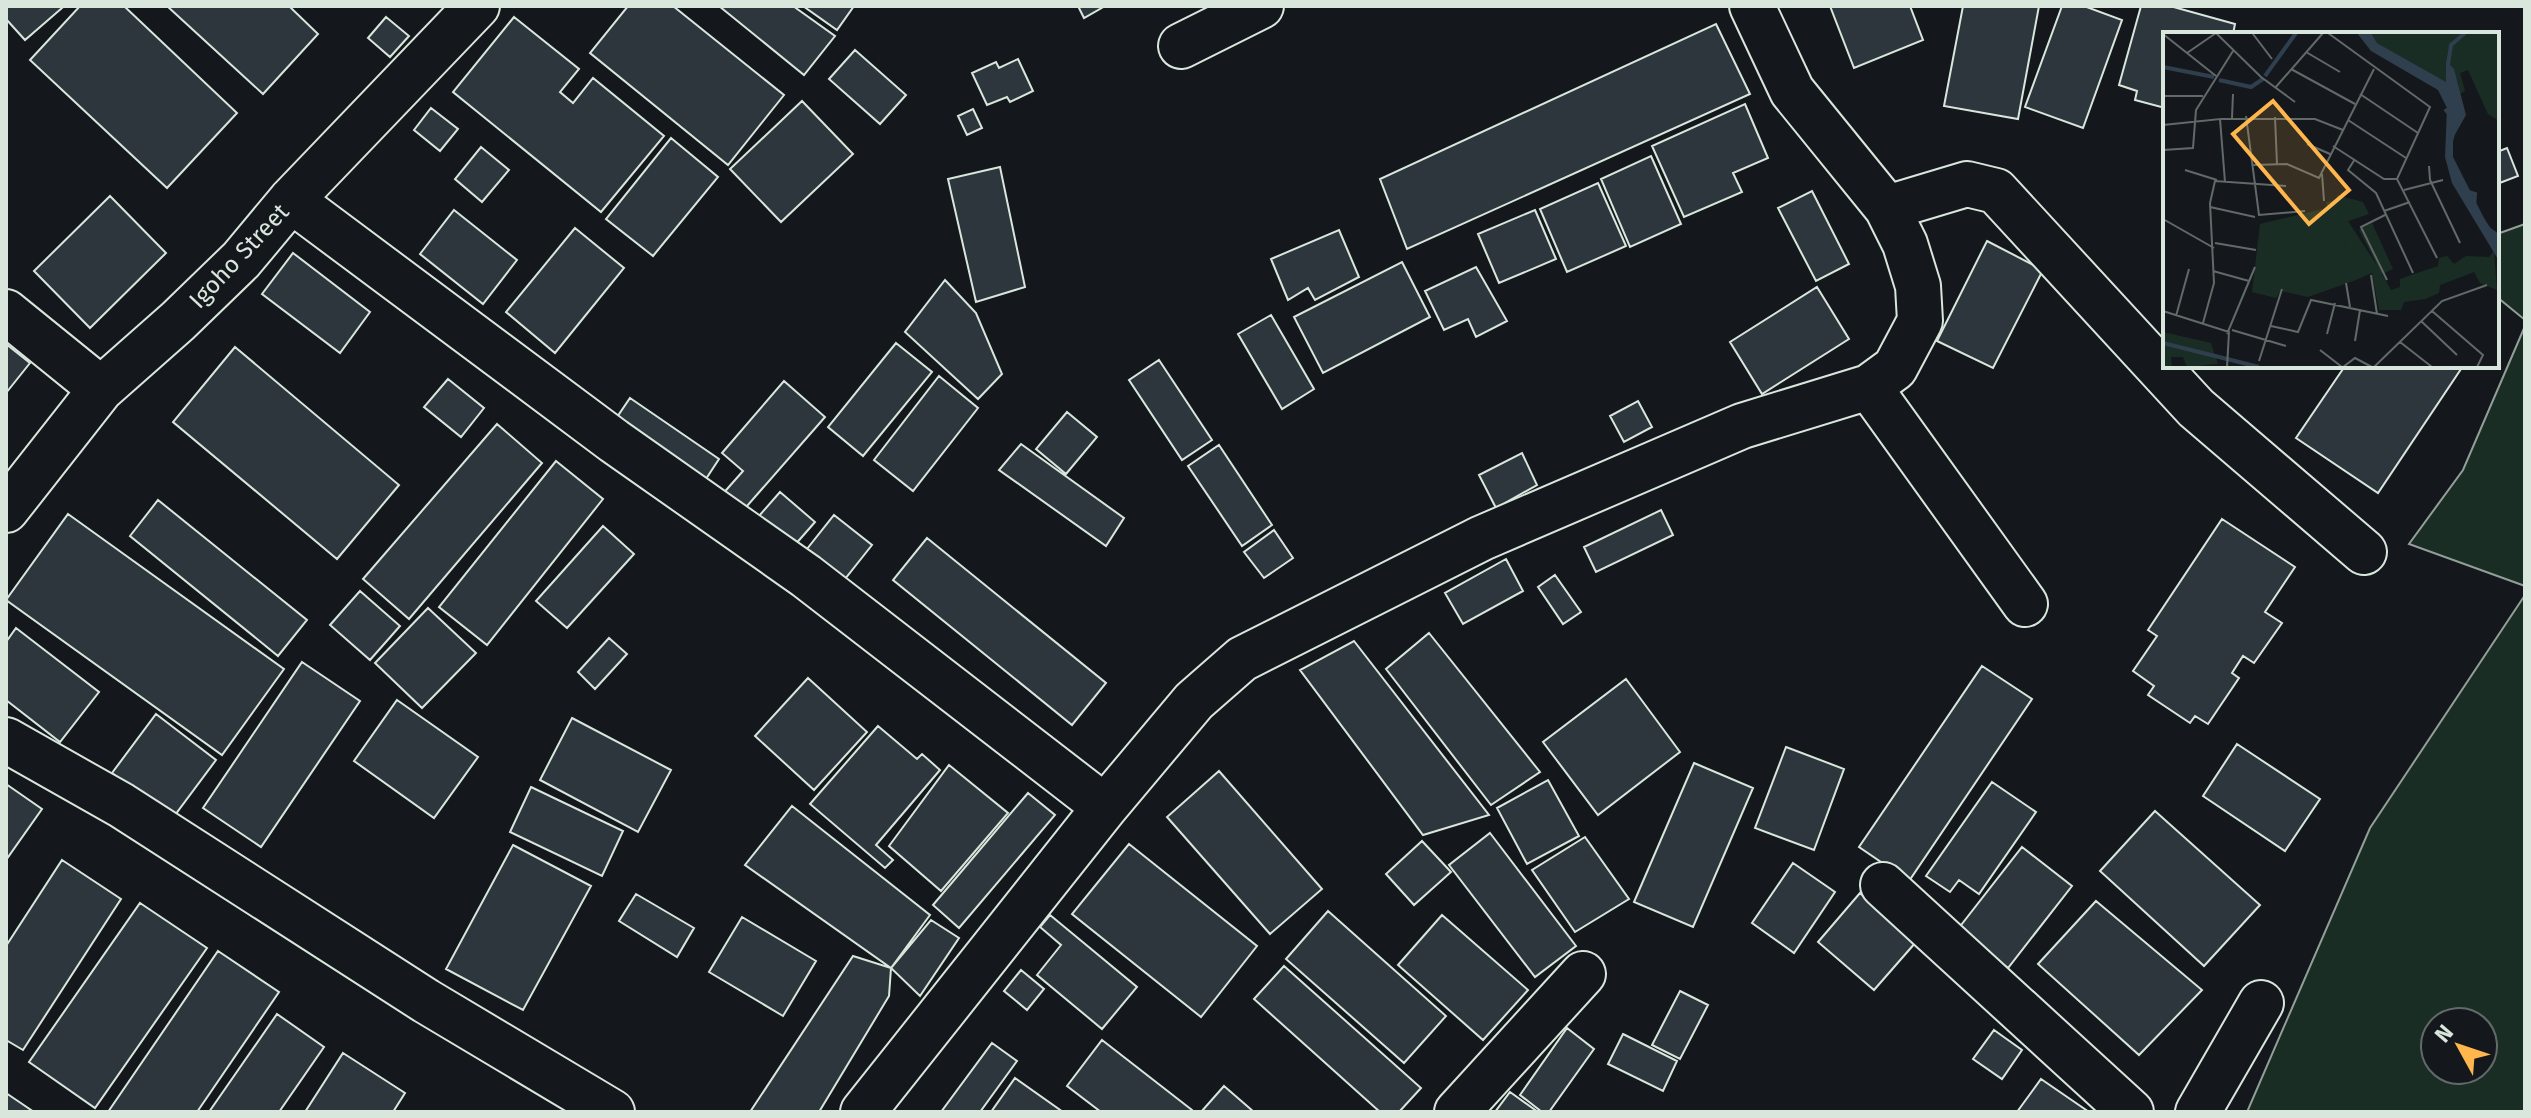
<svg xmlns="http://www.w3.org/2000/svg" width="2531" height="1118" font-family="'Fira Sans',sans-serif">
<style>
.grass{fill:#1a2d24;stroke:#939e99;stroke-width:2;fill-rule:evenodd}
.building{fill:#2c363c;stroke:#d8e6dc;stroke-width:2}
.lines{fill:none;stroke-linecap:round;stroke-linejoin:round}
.street-casing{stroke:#d8e6dc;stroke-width:48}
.street{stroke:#14181c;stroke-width:44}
.labels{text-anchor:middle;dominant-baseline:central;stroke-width:6;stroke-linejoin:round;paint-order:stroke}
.street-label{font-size:24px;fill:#d8e6dc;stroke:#14181c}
.inset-river{fill:none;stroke:#2f3f4d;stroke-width:4}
.inset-road{fill:none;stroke:#626a69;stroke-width:2}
.view{fill:#ffb74d;fill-opacity:0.15;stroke:#ffb74d;stroke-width:4}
.inset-edge{fill:none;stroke:#d8e6dc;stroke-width:4}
</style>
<rect width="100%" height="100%" fill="#14181c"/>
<path class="grass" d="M 2525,224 L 2525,320 L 2497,297 L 2497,234 Z
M 2525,326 L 2525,586 L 2409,544 L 2463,470 Z
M 2525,595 L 2525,1112 L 2247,1112 L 2370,828 ZM 2435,1022 L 2483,1022 L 2483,1070 L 2435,1070 Z"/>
<path class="building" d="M 6,6 L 60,6 L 62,8 L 25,40 L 6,19 Z
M 80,6 L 124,6 L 237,113 L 167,188 L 30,60 Z
M 167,6 L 289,6 L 318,34 L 263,94 Z
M 628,6 L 673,6 L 784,95 L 728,165 L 590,53 Z
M 719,6 L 793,6 L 835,36 L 804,75 Z
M 803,6 L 854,6 L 837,30 Z
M 1078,6 L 1105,6 L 1084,18 Z
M 1830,6 L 1910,6 L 1923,40 L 1854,68 Z
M 1963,6 L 2039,6 L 2018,119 L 1944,106 Z
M 2062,6 L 2084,6 L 2122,20 L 2083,128 L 2025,107 Z
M 2141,6 L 2170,6 L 2235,24 L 2233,34 L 2165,34 L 2165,108 L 2135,100 L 2137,91 L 2119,85 Z
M 386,17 L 409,36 L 390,57 L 368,38 Z
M 514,17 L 579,69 L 560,92 L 573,103 L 593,78 L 664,136 L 601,212 L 453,92 Z
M 1716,24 L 1750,94 L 1407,249 L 1380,179 Z
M 855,50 L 906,95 L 880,124 L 829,79 Z
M 1018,59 L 1033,91 L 1010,102 L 1007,97 L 987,105 L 972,73 L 996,62 L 999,68 Z
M 802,101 L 853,154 L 781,222 L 730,169 Z
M 1745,104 L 1768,158 L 1733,173 L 1742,192 L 1684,217 L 1652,146 Z
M 431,108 L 458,129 L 440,151 L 414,130 Z
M 973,109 L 982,128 L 967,135 L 958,116 Z
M 671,138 L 718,177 L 653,256 L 606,219 Z
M 481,147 L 509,170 L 482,202 L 455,179 Z
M 2507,148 L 2518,176 L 2497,184 L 2497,152 Z
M 1651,156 L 1681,224 L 1630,247 L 1601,179 Z
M 1000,167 L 1025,287 L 976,302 L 948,179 Z
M 1598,183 L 1626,246 L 1567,272 L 1540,209 Z
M 1812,191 L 1849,264 L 1816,281 L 1778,208 Z
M 110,196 L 166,253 L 90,328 L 34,271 Z
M 454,210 L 517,260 L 483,304 L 420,254 Z
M 1535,210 L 1556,259 L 1499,283 L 1478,234 Z
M 575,228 L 624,268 L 555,353 L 506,312 Z
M 1339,230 L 1359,277 L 1315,300 L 1308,288 L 1288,300 L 1271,259 Z
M 1987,241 L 2043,270 L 1993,368 L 1937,341 Z
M 293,253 L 370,312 L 340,353 L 262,294 Z
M 1402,262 L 1430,317 L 1323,373 L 1294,317 Z
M 1476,267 L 1507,321 L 1476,337 L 1468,319 L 1444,330 L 1425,291 Z
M 945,280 L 976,313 L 1002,374 L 978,399 L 905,332 Z
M 1817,287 L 1849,339 L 1762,394 L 1730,342 Z
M 1271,315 L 1314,389 L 1282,409 L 1238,334 Z
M 896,343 L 932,372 L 863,456 L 828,427 Z
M 6,344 L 30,363 L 6,393 Z
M 235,347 L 399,485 L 337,559 L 173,422 Z
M 1159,360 L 1212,440 L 1182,460 L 1129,380 Z
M 2345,366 L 2463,366 L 2378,493 L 2296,438 Z
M 939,376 L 978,408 L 913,491 L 874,460 Z
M 448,379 L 484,408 L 461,437 L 424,407 Z
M 784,381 L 825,417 L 740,514 L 720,497 L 743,471 L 722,453 Z
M 630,398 L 719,459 L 700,488 L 611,426 Z
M 1638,401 L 1652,427 L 1624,442 L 1610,416 Z
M 1067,412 L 1097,437 L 1066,474 L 1036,449 Z
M 497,424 L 542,463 L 409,619 L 363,579 Z
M 1021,444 L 1124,518 L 1106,546 L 999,470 Z
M 1219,445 L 1272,525 L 1242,546 L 1188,466 Z
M 1522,453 L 1537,485 L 1496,508 L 1479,475 Z
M 556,461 L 603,499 L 487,645 L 439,607 Z
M 780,492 L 815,522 L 794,546 L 759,516 Z
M 158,500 L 307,620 L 278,656 L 130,536 Z
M 1661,510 L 1673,535 L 1596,572 L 1584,547 Z
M 68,514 L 284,669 L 222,755 L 6,600 Z
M 834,515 L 872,545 L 837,589 L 799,559 Z
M 2222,519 L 2295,567 L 2265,612 L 2282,623 L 2254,663 L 2243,656 L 2232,673 L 2239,678 L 2208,724 L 2195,716 L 2190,723 L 2148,695 L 2154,686 L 2133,671 L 2157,636 L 2148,630 Z
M 603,526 L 634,554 L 567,628 L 536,601 Z
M 1274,530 L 1293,558 L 1264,578 L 1244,552 Z
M 927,538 L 1106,683 L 1072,725 L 893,580 Z
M 1506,559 L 1523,591 L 1463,624 L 1445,593 Z
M 1555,575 L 1581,612 L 1563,624 L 1538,587 Z
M 360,591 L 400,626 L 370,660 L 330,625 Z
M 428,608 L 476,653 L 422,708 L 375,663 Z
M 16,628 L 99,692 L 60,742 L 6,700 L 6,642 Z
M 1429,633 L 1540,772 L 1491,805 L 1386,669 Z
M 609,638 L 627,654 L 595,689 L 578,672 Z
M 1354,641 L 1489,815 L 1423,835 L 1300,670 Z
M 302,662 L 360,701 L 261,847 L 203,808 Z
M 1982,666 L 2032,699 L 1909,881 L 1859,847 Z
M 808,678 L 867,732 L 814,790 L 755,736 Z
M 1626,679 L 1680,752 L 1598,815 L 1543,742 Z
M 397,700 L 478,757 L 434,818 L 354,761 Z
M 156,714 L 216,760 L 172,819 L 112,773 Z
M 572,718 L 671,770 L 638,832 L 540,780 Z
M 878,726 L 917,759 L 922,754 L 940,770 L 876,845 L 893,860 L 885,868 L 810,804 Z
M 2237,744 L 2320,799 L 2285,851 L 2203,796 Z
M 1786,747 L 1844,769 L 1814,850 L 1755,828 Z
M 1694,763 L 1753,788 L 1693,927 L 1634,902 Z
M 949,765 L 1008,813 L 941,891 L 889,846 Z
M 1219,771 L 1322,889 L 1270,934 L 1167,817 Z
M 1548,780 L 1579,836 L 1527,864 L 1497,808 Z
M 1992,782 L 2036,812 L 1979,894 L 1959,880 L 1950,892 L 1926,876 Z
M 6,784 L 42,809 L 6,860 Z
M 531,787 L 623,831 L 602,876 L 510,832 Z
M 1028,793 L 1055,815 L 959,928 L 933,905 Z
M 792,806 L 930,915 L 891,968 L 745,865 Z
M 2155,811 L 2260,905 L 2204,966 L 2100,871 Z
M 1490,833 L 1576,946 L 1535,977 L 1449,865 Z
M 1585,837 L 1629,899 L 1575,932 L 1532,870 Z
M 1422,841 L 1451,872 L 1414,905 L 1386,874 Z
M 1129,844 L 1257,946 L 1201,1017 L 1072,914 Z
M 513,845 L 591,886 L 523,1010 L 446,969 Z
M 2022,847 L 2072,886 L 2008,968 L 1958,929 Z
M 62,860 L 121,899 L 23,1050 L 6,1040 L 6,946 Z
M 1793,863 L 1835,892 L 1794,953 L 1752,923 Z
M 1860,893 L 1916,942 L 1874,990 L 1818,942 Z
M 636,894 L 694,928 L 677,957 L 619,921 Z
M 2096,901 L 2202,990 L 2139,1055 L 2038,964 Z
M 140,903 L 207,948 L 95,1108 L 29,1062 Z
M 1328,911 L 1446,1016 L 1404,1063 L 1286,959 Z
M 1050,915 L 1137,987 L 1102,1029 L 1037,975 L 1061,945 L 1040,927 Z
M 1442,915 L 1528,990 L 1483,1040 L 1398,965 Z
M 742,917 L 816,961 L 783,1016 L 709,972 Z
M 931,920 L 959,938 L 920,996 L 891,968 Z
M 218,951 L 279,992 L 197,1112 L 108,1112 Z
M 853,956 L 891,968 L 889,996 L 819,1112 L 750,1112 Z
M 1284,966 L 1421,1088 L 1399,1112 L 1380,1112 L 1254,999 Z
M 1021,970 L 1044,989 L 1027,1010 L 1004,991 Z
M 1680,991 L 1708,1005 L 1680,1059 L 1652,1045 Z
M 277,1014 L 324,1047 L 279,1112 L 209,1112 Z
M 1567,1028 L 1594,1049 L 1549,1112 L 1542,1112 L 1520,1095 Z
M 1994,1030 L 2022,1050 L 2002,1079 L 1973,1059 Z
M 1623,1034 L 1677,1061 L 1663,1091 L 1608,1064 Z
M 1102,1040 L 1192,1110 L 1191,1112 L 1101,1112 L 1067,1086 Z
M 992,1043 L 1017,1061 L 980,1112 L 941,1112 Z
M 343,1053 L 405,1093 L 393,1112 L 305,1112 Z
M 1015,1078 L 1063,1112 L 991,1112 Z
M 2041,1079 L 2089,1112 L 2017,1112 Z
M 1224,1086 L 1254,1112 L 1201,1112 Z
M 1510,1092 L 1538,1112 L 1495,1112 Z
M 6,1093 L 34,1112 L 6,1112 Z"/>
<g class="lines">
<defs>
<path id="street" d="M 1181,46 L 1261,6
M 291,200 L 614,441 L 806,576 L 1105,807
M 1887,208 L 1967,184 L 1996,191 L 2196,408 L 2364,552
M 6,312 L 101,389
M 1869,387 L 2025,604
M 6,510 L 101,389 L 178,321 L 241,260 L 291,200 L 477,6
M 6,740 L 121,805 L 426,1001 L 612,1112
M 1883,885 L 2131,1112
M 863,1112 L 1105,807 L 1194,701 L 1242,659 L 1482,538 L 1742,426 L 1869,387 L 1895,368 L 1920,321 L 1918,286 L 1905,244 L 1887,208 L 1792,91 L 1752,6
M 1457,1112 L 1583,974
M 2198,1112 L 2261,1003"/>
</defs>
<use href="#street" class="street-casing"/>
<use href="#street" class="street"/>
</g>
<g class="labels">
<g class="street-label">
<text transform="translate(239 256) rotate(-47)">Igoho Street</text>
</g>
</g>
<g transform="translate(2163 32)">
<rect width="336" height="336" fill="#14181c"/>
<path d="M 174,163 L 200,170 L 206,182 L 177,192 L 184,216 L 182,234 L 193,248 L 145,265 L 118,259 L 113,266 L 89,260 L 97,192 L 164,176 L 163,170 L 174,168 ZM 209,191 L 230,237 L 219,242 L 228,258 L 237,255 L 237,247 L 275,234 L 276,226 L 284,224 L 291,232 L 303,224 L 326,225 L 331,219 L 334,258 L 317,251 L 311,240 L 277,253 L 276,261 L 262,267 L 241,270 L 238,278 L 216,278 L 209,241 L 213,231 L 196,198 ZM 0,300 L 48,311 L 55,332 L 24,335 L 20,325 L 8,325 L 9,335 L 0,335 Z" fill="#1a2d24"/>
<path d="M 185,189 L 213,232 L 209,241 L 193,248 L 178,241 L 184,216 L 176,192 Z" fill="#1a2d24"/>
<path d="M 208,1 L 336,1 L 336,89 L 325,82 L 305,38 L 297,41 L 302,59 L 295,63 L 294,48 L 284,30 L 284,51 L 214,11 Z" fill="#1a2d24"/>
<path d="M 194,1 L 208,1 L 214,11 L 283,50 L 283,29 L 291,37 L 303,83 L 290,106 L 290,125 L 325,194 L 336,202 L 336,229 L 289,151 L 282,125 L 284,76 L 275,58 L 208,19 Z" fill="#2f3f4d"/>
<path class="inset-river" d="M 285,33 L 288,13 L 302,1M 0,35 L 51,45M 102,44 L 133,1M 56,48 L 88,55 L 100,47M 282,77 L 293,90 L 285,121 L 288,134 L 302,159 L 312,162 L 311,175 L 336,212M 0,311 L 96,335"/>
<path class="inset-road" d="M 165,1 L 267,75 L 234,147 L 274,226M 0,2 L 53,44M 90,2 L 109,27M 143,20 L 177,40M 24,21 L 53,1 L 98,45 L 132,70M 128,37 L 192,72M 112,56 L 160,1M 197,62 L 255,101M 0,64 L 40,64M 83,84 L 96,183 L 142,179M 112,85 L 114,132M 69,86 L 70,62M 57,87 L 152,87 L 180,98M 185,88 L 243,126M 0,93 L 57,87 L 62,150M 144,112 L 167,122M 170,114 L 221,147 L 234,147M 0,118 L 30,116 L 33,78 L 70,19M 192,127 L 185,138 L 213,161 L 250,241M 90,133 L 124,132 L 156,146 L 211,37M 266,134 L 267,148 L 297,211M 22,138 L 54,148M 159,142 L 161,169M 241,158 L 280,148M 47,175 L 92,185M 221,179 L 247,170M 222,183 L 198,195 L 224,248M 0,187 L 51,216M 52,211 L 93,218M 50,239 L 86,249M 208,243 L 214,282M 183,251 L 187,275M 0,279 L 66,300 L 64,335M 269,279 L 320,323 L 314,335M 13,284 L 26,237M 258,289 L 294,323M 40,291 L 51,251 L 47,171 L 52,149 L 123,154M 108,294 L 135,300 L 148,268 L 225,284M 69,298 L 123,314M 64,302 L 92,235M 164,302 L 172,271M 192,309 L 197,278M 237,310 L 269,335M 157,318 L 179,335M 96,329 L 119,257M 180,335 L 192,326 L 209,335M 211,335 L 279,269 L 324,253"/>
<path class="view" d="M 110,69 L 186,158 L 146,192 L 70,102 Z"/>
<rect width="336" height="336" class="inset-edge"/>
</g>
<rect width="2531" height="1118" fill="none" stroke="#d8e6dc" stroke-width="16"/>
<g transform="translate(2459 1046) rotate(310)"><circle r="38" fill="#14181c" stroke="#626a69" stroke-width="2"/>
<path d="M0-6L14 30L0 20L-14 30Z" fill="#ffb74d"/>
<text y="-12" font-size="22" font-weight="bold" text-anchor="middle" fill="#d8e6dc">N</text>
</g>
</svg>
